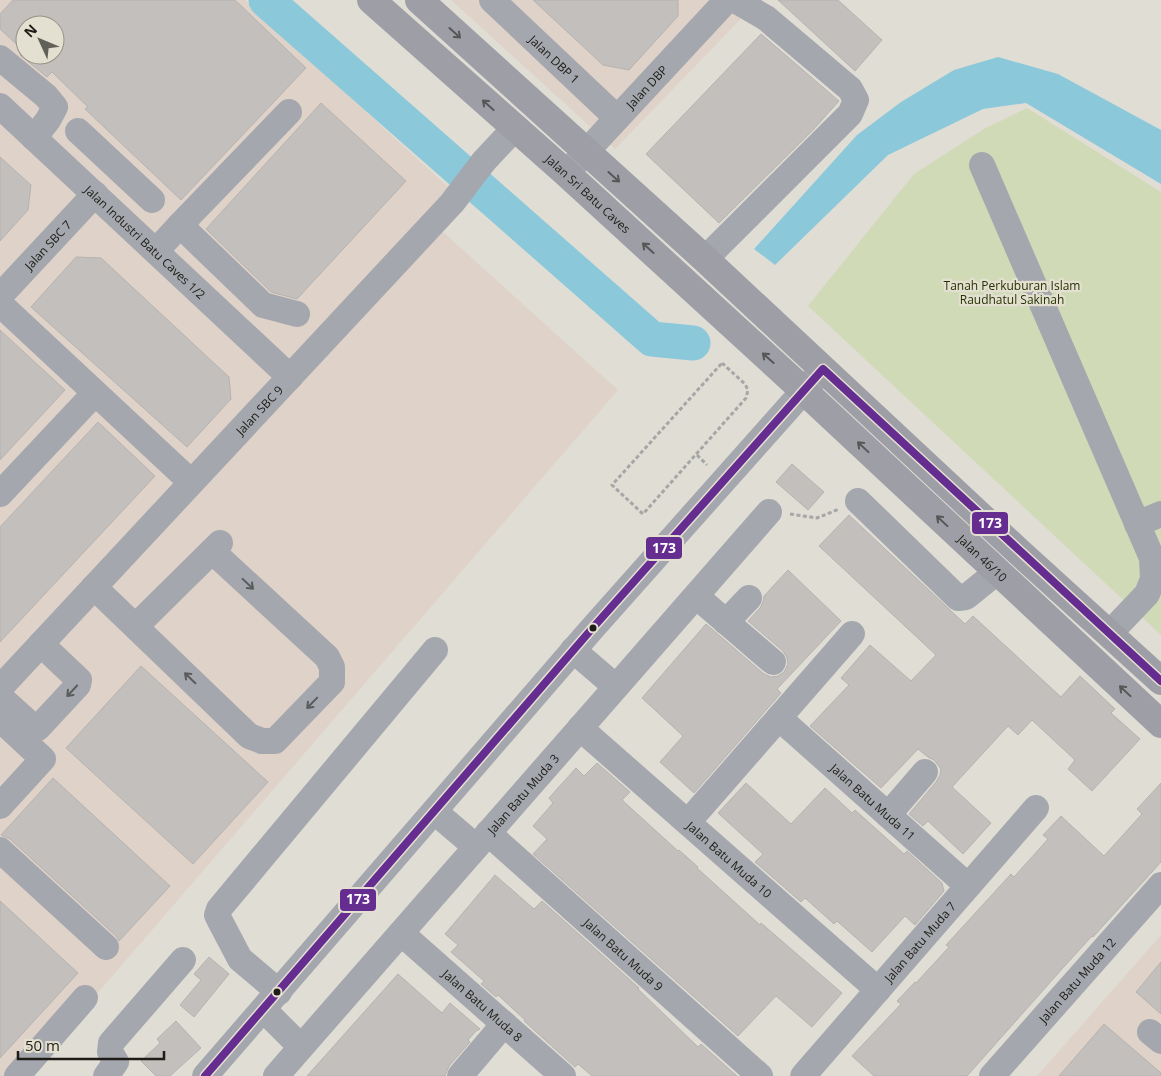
<svg xmlns="http://www.w3.org/2000/svg" width="1161" height="1076" font-family="'Open Sans',sans-serif">
<style>
.industrial{fill:#dfd2c8;fill-rule:evenodd}
.green{fill:#d0dab7}
.water{fill:#8bc9da}
.lines{fill:none;stroke-linecap:round;stroke-linejoin:round}
.river{stroke:#8bc9da;stroke-width:35}
.building{fill:#c3bfbc;stroke:#b6b2af}
.path{stroke:#a5a6a6;stroke-width:3;stroke-dasharray:4 2.5;stroke-linecap:butt}
.minor{stroke:#a5a7ae;stroke-width:26}
.major{stroke:#9e9fa6;stroke-width:28}
.bus-1-casing{stroke:#e4e0d1;stroke-width:11}
.bus-1{stroke:#662d91;stroke-width:8}
.oneway{stroke:#575757}
.oneway2{stroke:#5a5b5a}
.bus-dot{fill:#1d1c16;stroke:#e4e0d1;stroke-width:2}
.labels{text-anchor:middle;dominant-baseline:central;stroke-width:4.5;stroke-linejoin:round;paint-order:stroke}
.street-label{font-size:12px;fill:#1d1c16;stroke:#e4e0d1}
.park-label{font-size:12px;fill:#253300;stroke:#e4e0d1}
.line-badge{stroke:#e4e0d1;stroke-width:2}
.badge-label{font-size:14px;text-anchor:middle;font-weight:bold;fill:#fff}
</style>
<rect width="100%" height="100%" fill="#e0ddd5"/>
<path class="industrial" d="M 0,0 L 245,0 L 465,203 L 442,231 L 618,390 L 26,1076 L 0,1076 ZM 25,25 L 55,25 L 55,55 L 25,55 Z
M 451,0 L 759,0 L 615,149 Z
M 1161,935 L 1161,1076 L 1037,1076 Z"/>
<path class="green" d="M 1027,108 L 1161,192 L 1161,635 L 808,306 L 914,174 L 984,129 Z"/>
<path class="water" d="M 998,57 L 1058,74 L 1161,130 L 1161,184 L 1026,103 L 983,109 L 888,155 L 775,265 L 754,249 L 857,135 L 901,102 L 954,70 Z"/>
<g class="lines">
<path class="river" d="M 266,0 L 652,339 L 693,343"/>
</g>
<path class="building" d="M 13,0 L 235,0 L 306,68 L 181,200 L 85,109 L 88,107 L 52,72 L 47,77 L 20,55 L 55,55 L 55,25 L 25,25 L 25,52 L 0,29 L 0,14 Z
M 533,0 L 678,0 L 678,16 L 629,70 L 603,65 Z
M 778,0 L 838,0 L 882,40 L 855,71 Z
M 761,34 L 839,101 L 813,130 L 719,223 L 646,154 Z
M 321,103 L 406,181 L 297,299 L 271,292 L 206,229 Z
M 0,157 L 31,185 L 28,210 L 0,241 Z
M 76,257 L 101,258 L 229,377 L 231,399 L 187,447 L 31,307 Z
M 0,330 L 65,390 L 0,460 Z
M 98,422 L 155,476 L 0,642 L 0,527 Z
M 792,464 L 824,492 L 808,510 L 776,482 Z
M 849,515 L 965,624 L 973,616 L 1061,697 L 1080,676 L 1115,709 L 1111,713 L 1140,739 L 1092,791 L 1068,769 L 1075,760 L 1032,720 L 1018,735 L 1008,726 L 952,787 L 991,823 L 963,854 L 928,821 L 923,826 L 909,814 L 936,782 L 940,775 L 941,769 L 934,760 L 928,757 L 918,749 L 881,788 L 810,726 L 849,685 L 841,678 L 870,645 L 911,681 L 936,655 L 819,546 Z
M 788,570 L 841,621 L 777,689 L 781,693 L 694,793 L 660,762 L 683,736 L 642,698 L 706,624 L 764,674 L 771,677 L 778,676 L 784,672 L 788,664 L 787,658 L 783,651 L 748,621 L 760,608 L 763,602 L 764,596 Z
M 141,666 L 268,782 L 193,864 L 66,748 Z
M 597,763 L 630,792 L 622,800 L 678,851 L 679,850 L 698,867 L 697,868 L 760,925 L 761,923 L 842,993 L 812,1027 L 776,996 L 738,1036 L 533,854 L 547,839 L 533,826 L 553,803 L 549,798 L 576,768 L 584,776 Z
M 53,778 L 170,886 L 119,941 L 116,936 L 10,839 L 1,835 Z
M 746,783 L 791,824 L 825,788 L 852,813 L 855,810 L 904,854 L 907,851 L 942,883 L 944,891 L 915,925 L 905,916 L 872,952 L 837,921 L 834,924 L 805,898 L 801,902 L 755,862 L 763,854 L 718,813 Z
M 1161,783 L 1161,862 L 1093,937 L 1092,936 L 1062,969 L 967,1076 L 874,1076 L 852,1056 L 901,1004 L 897,1001 L 915,982 L 916,983 L 949,947 L 946,945 L 1011,874 L 1014,877 L 1048,839 L 1043,835 L 1061,816 L 1104,856 L 1142,814 L 1137,809 Z
M 495,875 L 534,909 L 542,901 L 639,988 L 638,989 L 698,1047 L 701,1044 L 737,1076 L 592,1076 L 578,1064 L 575,1067 L 524,1021 L 525,1020 L 498,995 L 496,997 L 481,984 L 484,981 L 451,952 L 458,945 L 445,934 Z
M 0,901 L 78,973 L 0,1058 Z
M 209,957 L 229,974 L 194,1017 L 180,1005 L 201,980 L 194,974 Z
M 1161,962 L 1161,1014 L 1136,992 Z
M 398,974 L 442,1013 L 450,1003 L 480,1029 L 476,1031 L 468,1040 L 470,1042 L 449,1066 L 445,1076 L 307,1076 Z
M 176,1021 L 201,1048 L 170,1076 L 156,1076 L 141,1061 L 160,1043 L 157,1039 Z
M 1104,1024 L 1161,1073 L 1161,1076 L 1059,1076 Z"/>
<g class="lines">
<path class="path" d="M 722,363 L 745,384 L 748,390 L 746,398 L 643,514 L 612,485 Z
M 697,455 L 707,465
M 790,514 L 817,518 L 839,509"/>
<g class="minor">
<path id="s1" d="M 492,0 L 617,118"/>
<path d="M 0,58 L 46,96 L 55,107 L 48,120 L 34,138"/>
<path id="s2" d="M 0,106 L 290,377"/>
<path d="M 78,131 L 152,200"/>
<path d="M 982,165 L 1152,558 L 1153,579 L 1147,594 L 1109,634"/>
<path id="s3" d="M 571,168 L 727,0"/>
<path d="M 180,225 L 289,112"/>
<path d="M 156,251 L 180,225 L 263,305 L 297,314"/>
<path d="M 705,259 L 850,114 L 856,100 L 850,89 L 766,18 L 735,0"/>
<path id="s4" d="M 0,296 L 95,194"/>
<path d="M 0,304 L 191,482"/>
<path d="M 0,494 L 95,393"/>
<path d="M 858,501 L 958,598 L 966,597 L 997,572"/>
<path d="M 1137,524 L 1161,514"/>
<path d="M 94,587 L 249,736 L 262,741 L 275,741 L 332,682 L 332,667 L 327,657 L 212,551"/>
<path d="M 696,596 L 773,662"/>
<path d="M 726,622 L 749,598"/>
<path d="M 136,626 L 220,543"/>
<path d="M 573,650 L 616,687"/>
<path id="s5" d="M 0,688 L 452,203 L 484,161 L 514,129"/>
<path d="M 0,697 L 32,726 L 38,728 L 78,685 L 79,680 L 41,644"/>
<path id="s6" d="M 779,718 L 968,886"/>
<path id="s7" d="M 580,728 L 878,990"/>
<path d="M 0,806 L 43,759 L 1,720"/>
<path d="M 435,812 L 476,847"/>
<path d="M 888,815 L 925,772"/>
<path d="M 688,822 L 852,634"/>
<path id="s8" d="M 488,833 L 760,1076"/>
<path d="M 0,850 L 106,947"/>
<path id="s9" d="M 401,933 L 563,1076"/>
<path d="M 279,992 L 240,959 L 220,921 L 217,915 L 219,909 L 435,650"/>
<path d="M 264,1010 L 301,1047"/>
<path d="M 1150,1032 L 1161,1041"/>
<path d="M 17,1076 L 85,998"/>
<path d="M 106,1076 L 116,1062 L 110,1052 L 111,1043 L 183,960"/>
<path d="M 205,1076 L 590,631 L 823,369"/>
<path id="s10" d="M 276,1076 L 769,512"/>
<path d="M 460,1076 L 504,1024"/>
<path id="s11" d="M 803,1076 L 1036,808"/>
<path id="s12" d="M 992,1076 L 1161,885"/>
</g>
<g class="major">
<path id="s13" d="M 371,0 L 566,173 L 804,391 L 1161,724"/>
<path d="M 419,0 L 705,259 L 1019,552 L 1161,681"/>
</g>
<defs>
<path id="bus-1" d="M 205,1076 L 590,631 L 823,369 L 1161,681"/>
</defs>
<use href="#bus-1" class="bus-1-casing"/>
<use href="#bus-1" class="bus-1"/>
</g>
<defs><path id="oneway-shaft" d="M-6 0H5M1.5-3L5.5 0L1.5 3" fill="none" stroke-width="1.6" stroke-linecap="round" stroke-linejoin="round" transform="scale(1.25)"/></defs>
<g class="oneway">
<use href="#oneway-shaft" transform="translate(455 33) rotate(42)"/>
<use href="#oneway-shaft" transform="translate(488 105) rotate(-138)"/>
<use href="#oneway-shaft" transform="translate(614 177) rotate(42)"/>
<use href="#oneway-shaft" transform="translate(648 248) rotate(-138)"/>
<use href="#oneway-shaft" transform="translate(768 358) rotate(-138)"/>
<use href="#oneway-shaft" transform="translate(863 447) rotate(-137)"/>
<use href="#oneway-shaft" transform="translate(942 521) rotate(-137)"/>
<use href="#oneway-shaft" transform="translate(1125 691) rotate(-137)"/>
</g>
<g class="oneway2">
<use href="#oneway-shaft" transform="translate(248 584) rotate(43)"/>
<use href="#oneway-shaft" transform="translate(190 678) rotate(-136)"/>
<use href="#oneway-shaft" transform="translate(72 691) rotate(133)"/>
<use href="#oneway-shaft" transform="translate(312 703) rotate(134)"/>
</g>
<g class="bus-dot">
<circle cx="593" cy="628" r="4.5"/>
<circle cx="277" cy="992" r="4.5"/>
</g>
<g class="labels">
<g class="street-label">
<text stroke="none"><textPath href="#s1" startOffset="86">Jalan DBP 1</textPath></text>
<text stroke="none"><textPath href="#s3" startOffset="111">Jalan DBP</textPath></text>
<text stroke="none"><textPath href="#s13" startOffset="291">Jalan Sri Batu Caves</textPath></text>
<text stroke="none"><textPath href="#s2" startOffset="199">Jalan Industri Batu Caves 1/2</textPath></text>
<text stroke="none"><textPath href="#s4" startOffset="70">Jalan SBC 7</textPath></text>
<text stroke="none"><textPath href="#s5" startOffset="380">Jalan SBC 9</textPath></text>
<text stroke="none"><textPath href="#s13" startOffset="828">Jalan 46/10</textPath></text>
<text stroke="none"><textPath href="#s10" startOffset="375">Jalan Batu Muda 3</textPath></text>
<text stroke="none"><textPath href="#s6" startOffset="126">Jalan Batu Muda 11</textPath></text>
<text stroke="none"><textPath href="#s7" startOffset="199">Jalan Batu Muda 10</textPath></text>
<text stroke="none"><textPath href="#s11" startOffset="178">Jalan Batu Muda 7</textPath></text>
<text stroke="none"><textPath href="#s8" startOffset="182">Jalan Batu Muda 9</textPath></text>
<text stroke="none"><textPath href="#s12" startOffset="128">Jalan Batu Muda 12</textPath></text>
<text stroke="none"><textPath href="#s9" startOffset="109">Jalan Batu Muda 8</textPath></text>
</g>
<g class="park-label">
<text x="1012" y="285">Tanah Perkuburan Islam<tspan x="1012" dy="14">Raudhatul Sakinah</tspan></text>
</g>
</g>
<g class="line-badge">
<rect x="971" y="511" width="38" height="24" rx="5" fill="#662d91"/>
<rect x="645" y="536" width="38" height="24" rx="5" fill="#662d91"/>
<rect x="339" y="888" width="38" height="24" rx="5" fill="#662d91"/>
</g>
<g class="badge-label">
<text x="990" y="528">173</text>
<text x="664" y="553">173</text>
<text x="358" y="904">173</text>
</g>
<g transform="translate(40 40) rotate(314)"><circle r="24" fill="#e4e0d1" stroke="#949286"/>
<path d="M0-4L9 19L0 12L-9 19Z" fill="#616059"/>
<text y="-8" font-size="14" font-weight="bold" text-anchor="middle" fill="#1d1c16">N</text>
</g>
<path d="M18 1051v8h146v-8" fill="none" stroke="#1d1c16" stroke-width="2.5"/>
<text x="25" y="1051" font-size="15" fill="#1d1c16" stroke="#e4e0d1" stroke-width="4" paint-order="stroke">50 m</text>
</svg>
